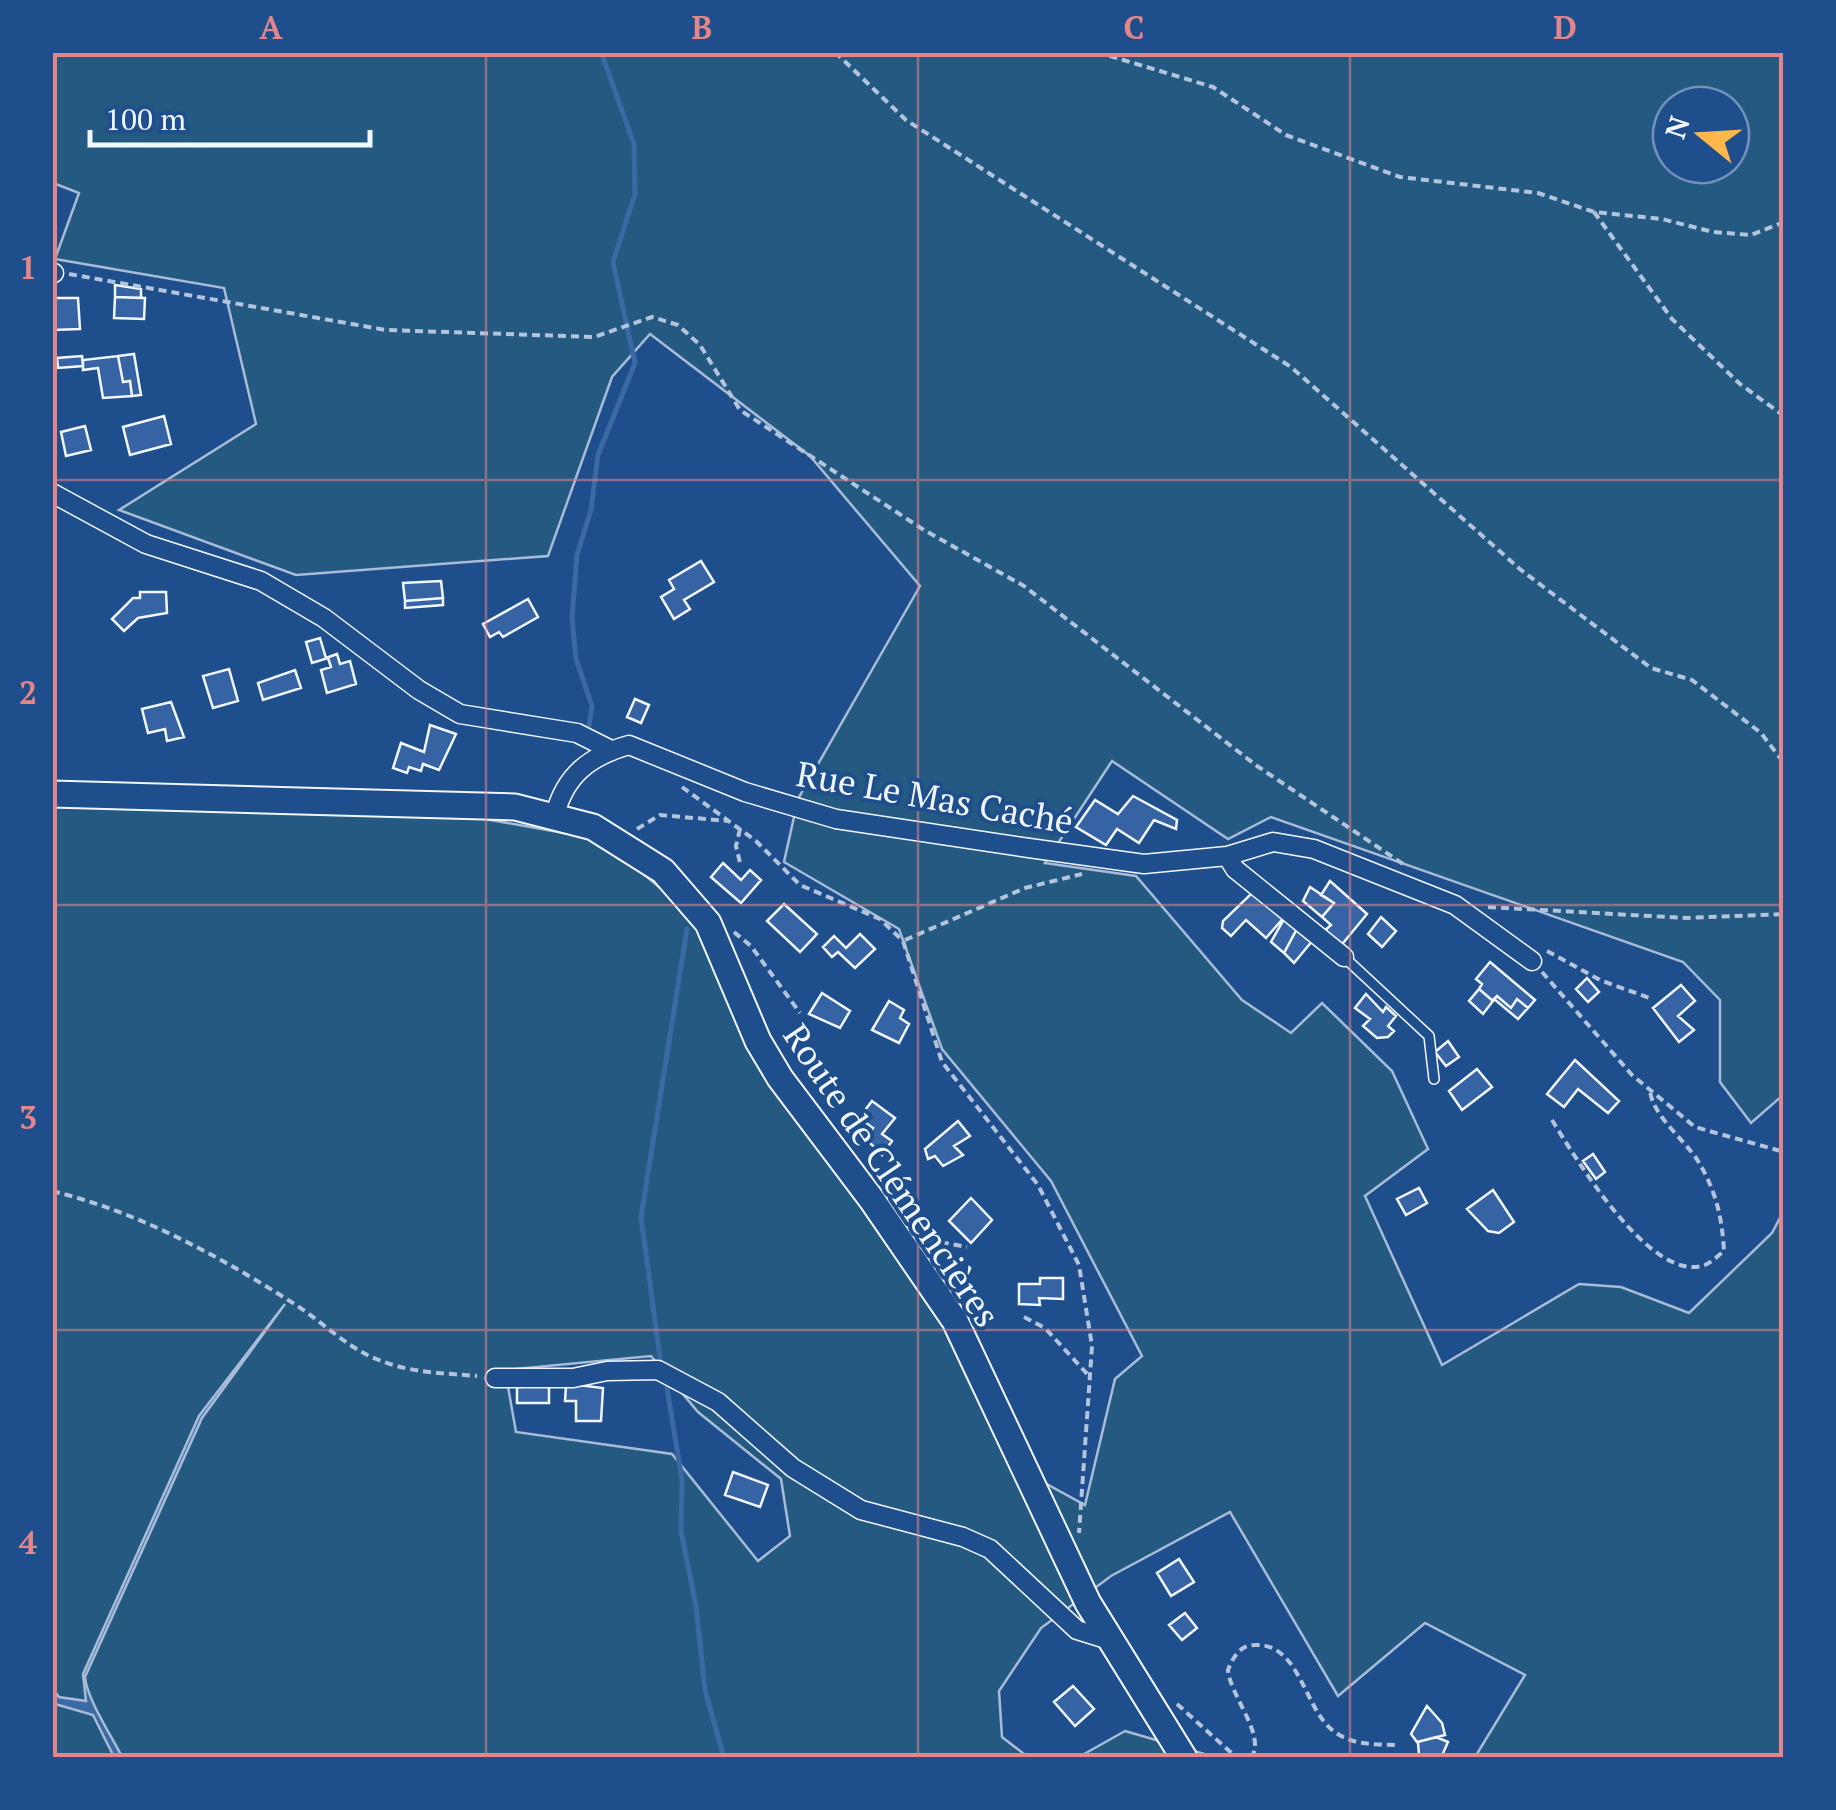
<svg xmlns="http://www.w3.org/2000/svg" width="1836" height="1810" font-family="'PT Serif',serif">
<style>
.green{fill:#245a82;stroke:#a8bbd7;stroke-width:2.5;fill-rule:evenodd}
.water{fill:#3b69a3;stroke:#a8bbd7;stroke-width:2.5}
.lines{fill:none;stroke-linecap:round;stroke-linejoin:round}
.stream{stroke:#3b69a3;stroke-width:5}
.building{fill:#3563a3;stroke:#f2f6ff;stroke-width:2.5}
.lane-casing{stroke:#f2f6ff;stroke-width:12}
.street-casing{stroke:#f2f6ff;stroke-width:21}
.secondary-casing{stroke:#f2f6ff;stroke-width:29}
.path{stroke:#b3c4dc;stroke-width:4;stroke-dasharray:8 5;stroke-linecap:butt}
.lane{stroke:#1f4e8c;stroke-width:9}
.street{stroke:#1f4e8c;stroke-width:18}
.secondary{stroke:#1f4e8c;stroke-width:25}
.grid{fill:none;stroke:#e38589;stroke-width:2.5;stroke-opacity:0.55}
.labels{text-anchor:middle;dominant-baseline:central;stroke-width:8;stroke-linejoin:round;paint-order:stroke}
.street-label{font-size:35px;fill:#f2f6ff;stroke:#1f4e8c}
.neatline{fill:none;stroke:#e38589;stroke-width:4}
.grid-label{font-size:32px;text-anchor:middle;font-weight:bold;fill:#e38589}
</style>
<rect width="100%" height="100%" fill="#1f4e8c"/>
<path class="green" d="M 52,53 L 1783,53 L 1783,1095 L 1751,1123 L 1720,1082 L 1720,1000 L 1683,962 L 1271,817 L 1228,839 L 1112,761 L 1045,863 L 1136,876 L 1242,1000 L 1291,1033 L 1322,1003 L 1392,1071 L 1428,1149 L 1365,1196 L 1442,1365 L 1579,1284 L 1621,1287 L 1689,1313 L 1772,1233 L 1783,1212 L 1783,1757 L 1475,1757 L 1525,1675 L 1425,1623 L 1338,1696 L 1230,1512 L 1111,1576 L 1041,1628 L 999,1691 L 1002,1737 L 1028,1757 L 53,1757 L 53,804 L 452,813 L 603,840 L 696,918 L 746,1034 L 966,1315 L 1012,1465 L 1085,1505 L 1115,1379 L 1142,1356 L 1051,1181 L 942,1049 L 899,929 L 784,862 L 798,799 L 920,586 L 810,456 L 650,334 L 612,377 L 548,556 L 296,575 L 119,510 L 256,424 L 224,288 L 55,259 L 79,193 L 53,183 ZM 1671,105 L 1731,105 L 1731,165 L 1671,165 ZM 651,1356 L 698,1412 L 781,1479 L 790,1536 L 758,1561 L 672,1454 L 516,1432 L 505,1370 Z
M 1125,1731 L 1211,1756 L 1213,1757 L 1077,1758 Z"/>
<path class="water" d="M 285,1304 L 202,1418 L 85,1677 C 87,1699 111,1735 122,1757 L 114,1757 L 93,1715 L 55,1704 L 53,1689 L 59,1697 L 86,1701 L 83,1674 L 199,1416 Z"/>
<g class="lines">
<path class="stream" d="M 589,726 L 592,706 L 576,659 L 572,618 L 577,555 L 591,510 L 598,455 L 635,363 L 613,262 L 635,194 L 634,144 L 601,52
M 660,1358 L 641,1217 L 687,929
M 667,1388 L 682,1480 L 681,1531 L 696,1606 L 705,1690 L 724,1758"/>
</g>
<path class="building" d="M 115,285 L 141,289 L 141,298 L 115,297 Z
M 115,297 L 145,298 L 144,319 L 114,318 Z
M 56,298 L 78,298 L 80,329 L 52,330 Z
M 134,354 L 141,395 L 132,396 L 130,381 L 123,382 L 118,356 Z
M 82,356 L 83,366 L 58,368 L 57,358 Z
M 118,356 L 123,382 L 130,381 L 132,396 L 103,398 L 98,368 L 83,370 L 83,360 Z
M 164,416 L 171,444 L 130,455 L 123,427 Z
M 85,426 L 91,450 L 66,456 L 61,432 Z
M 701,561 L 714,582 L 684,600 L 690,609 L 674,619 L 661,597 L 674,589 L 669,580 Z
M 441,581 L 443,598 L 405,601 L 403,583 Z
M 140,592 L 166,592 L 167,613 L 138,618 L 124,631 L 112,619 L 133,598 L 140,598 Z
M 443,598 L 443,605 L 405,608 L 405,601 Z
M 528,599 L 538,617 L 503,637 L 499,632 L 490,637 L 483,624 Z
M 320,638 L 326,658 L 337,654 L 340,664 L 350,661 L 356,684 L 327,693 L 321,670 L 331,667 L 328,658 L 312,663 L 306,642 Z
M 229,669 L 238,701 L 213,708 L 203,676 Z
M 295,670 L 301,688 L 263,700 L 258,683 Z
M 635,699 L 649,705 L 641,723 L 627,717 Z
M 171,702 L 184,737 L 167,741 L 165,729 L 148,733 L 142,709 Z
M 430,725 L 456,734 L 439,770 L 423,764 L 421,771 L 409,767 L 407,773 L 393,768 L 401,743 L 424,752 Z
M 1133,796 L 1177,820 L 1176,829 L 1154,820 L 1139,843 L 1117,829 L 1106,845 L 1076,827 L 1095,800 L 1118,814 Z
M 723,863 L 741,880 L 750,870 L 761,880 L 741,903 L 711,877 Z
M 1330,881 L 1367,914 L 1339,948 L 1322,933 L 1331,925 L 1322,917 L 1334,903 L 1321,895 Z
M 1310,887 L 1334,903 L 1322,917 L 1303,901 Z
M 1254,891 L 1287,914 L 1266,938 L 1246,920 L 1231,936 L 1222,928 L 1223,921 Z
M 784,904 L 817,934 L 800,952 L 767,921 Z
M 1287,914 L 1299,925 L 1284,953 L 1271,942 Z
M 1381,917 L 1396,931 L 1382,947 L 1368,934 Z
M 1299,925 L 1313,940 L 1294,963 L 1284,953 Z
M 860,934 L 875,949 L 855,968 L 838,952 L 832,957 L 823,947 L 834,936 L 846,948 Z
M 1490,962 L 1535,1000 L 1528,1008 L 1517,999 L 1511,1008 L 1497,996 L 1493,1001 L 1479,989 L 1482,984 L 1476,979 Z
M 1587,978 L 1599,992 L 1588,1002 L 1576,989 Z
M 1681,985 L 1695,1001 L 1678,1016 L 1694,1030 L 1679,1042 L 1653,1008 Z
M 1479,989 L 1493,1001 L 1483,1014 L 1469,1001 Z
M 822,993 L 850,1011 L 840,1028 L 809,1014 Z
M 1366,994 L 1383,1012 L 1386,1007 L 1396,1016 L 1388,1026 L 1394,1031 L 1388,1037 L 1377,1038 L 1363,1026 L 1370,1019 L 1355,1008 Z
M 1497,996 L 1511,1008 L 1517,999 L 1528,1008 L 1518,1019 L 1494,999 Z
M 889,1001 L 904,1010 L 900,1018 L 909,1024 L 899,1043 L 872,1030 Z
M 1448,1041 L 1459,1057 L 1446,1066 L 1435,1052 Z
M 1575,1060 L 1619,1101 L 1608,1113 L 1578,1089 L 1564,1107 L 1547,1094 Z
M 1477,1069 L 1492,1087 L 1462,1110 L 1449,1091 Z
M 872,1101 L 895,1118 L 882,1134 L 892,1141 L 882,1155 L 865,1138 L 873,1128 L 859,1118 Z
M 958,1121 L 970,1136 L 954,1146 L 963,1155 L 943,1166 L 935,1156 L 928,1159 L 925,1149 Z
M 1593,1154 L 1605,1172 L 1596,1179 L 1583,1161 Z
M 1419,1188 L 1427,1203 L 1406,1215 L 1397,1199 Z
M 1493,1190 L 1514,1222 L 1499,1233 L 1488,1231 L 1467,1209 Z
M 971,1198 L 992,1220 L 971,1243 L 949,1221 Z
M 1040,1278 L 1063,1278 L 1063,1299 L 1039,1298 L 1040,1305 L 1019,1304 L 1019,1284 L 1040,1284 Z
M 578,1385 L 603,1388 L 601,1421 L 576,1421 L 576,1401 L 565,1401 L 566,1386 Z
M 549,1386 L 549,1403 L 517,1403 L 517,1387 Z
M 733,1472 L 768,1485 L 760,1507 L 725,1495 Z
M 1179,1559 L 1194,1582 L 1171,1596 L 1157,1573 Z
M 1185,1613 L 1197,1628 L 1182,1640 L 1169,1625 Z
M 1073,1686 L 1094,1709 L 1075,1726 L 1054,1702 Z
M 1427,1706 L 1442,1723 L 1445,1735 L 1417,1742 L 1411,1734 Z
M 1436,1737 L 1448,1742 L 1441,1758 L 1419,1755 L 1418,1742 Z"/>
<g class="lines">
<defs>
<path id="lane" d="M 1344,957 L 1429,1036 L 1434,1079"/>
<path id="street" d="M 52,273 L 54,273
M 52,493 L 146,544 L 261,581 L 324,618 L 419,690 L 460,714 L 577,733 L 611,750
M 555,815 C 565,775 590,756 629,745 L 745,792 L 836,819 L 1029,848 L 1144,864 L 1227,856 L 1273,842 L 1314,849 L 1455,905 L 1532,961
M 1227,856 L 1235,869 L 1344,957
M 495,1378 L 573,1378 L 607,1371 L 658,1370 L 718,1402 L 793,1468 L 861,1510 L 963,1537 L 990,1549 L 1077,1630 L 1109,1640"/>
<path id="secondary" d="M 52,794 L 515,807 L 593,827 L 663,871 L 708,923 L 758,1041 L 780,1078 L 872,1200 L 955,1321 L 1088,1603 L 1184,1758"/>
</defs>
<use href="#lane" class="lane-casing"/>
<use href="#street" class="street-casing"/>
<use href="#secondary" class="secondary-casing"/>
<path class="path" d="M 835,52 L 906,120 L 1291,367 L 1521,570 L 1651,668 L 1692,680 L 1761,733 L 1784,763
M 1097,52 L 1213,87 L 1286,135 L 1400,177 L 1538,193 L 1594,212 L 1662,219 L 1713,232 L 1751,235 L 1784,222
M 1594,212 L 1672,319 L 1740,384 L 1784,416
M 69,274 L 386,330 L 594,337 L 652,317 L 678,325 L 700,345 L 740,410 L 924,530 L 1024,586 L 1257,766 L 1403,864
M 682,787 L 756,841 L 800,885 L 880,919 L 903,941 L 942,1062 L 1038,1185 L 1079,1265 L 1092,1346 L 1079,1533
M 637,829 L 660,815 L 728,821
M 740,829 L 736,846 L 741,867
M 1488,907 L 1686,918 L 1784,914
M 734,932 L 751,946 L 800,1013
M 905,940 L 1025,888 L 1082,874
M 1547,951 L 1600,980 L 1652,999
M 1542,972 L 1632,1075 L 1695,1127 L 1784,1152
M 1552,1120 C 1575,1157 1651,1285 1705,1265 C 1712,1262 1719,1255 1724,1251 C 1722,1217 1716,1191 1698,1161 C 1684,1139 1653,1116 1650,1091
M 52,1191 C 139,1212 221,1257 296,1305 C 324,1323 347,1348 379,1360 C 410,1373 444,1373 477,1376
M 928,1240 L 967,1247
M 1024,1317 L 1045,1328 L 1090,1377
M 1177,1704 L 1237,1758
M 1251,1758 C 1267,1736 1230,1696 1228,1670 C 1233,1657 1240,1645 1255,1645 C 1299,1643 1304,1706 1331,1729 C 1351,1746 1373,1744 1398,1745"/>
<use href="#lane" class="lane"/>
<use href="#street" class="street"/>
<use href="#secondary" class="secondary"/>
</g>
<path class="grid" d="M 486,52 L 486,1758M 918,52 L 918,1758M 1350,52 L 1350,1758M 52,480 L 1784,480M 52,905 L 1784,905M 52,1330 L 1784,1330"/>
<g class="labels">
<g class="street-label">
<text transform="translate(935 797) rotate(10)">Rue Le Mas Caché</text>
<text transform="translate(892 1175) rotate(56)">Route de Clémencières</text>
</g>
</g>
<rect width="1836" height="1810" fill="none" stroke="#1f4e8c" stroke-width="110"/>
<g transform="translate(1701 135) rotate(288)"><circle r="48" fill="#1f4e8c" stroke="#7391ba" stroke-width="2.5"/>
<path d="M0-8L18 38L0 25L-18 38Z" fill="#ffb74d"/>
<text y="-15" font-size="28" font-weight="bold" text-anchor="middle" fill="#f2f6ff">N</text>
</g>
<path d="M90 130v15h280v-15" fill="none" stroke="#f2f6ff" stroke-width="5"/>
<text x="105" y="130" font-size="30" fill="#f2f6ff" stroke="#1f4e8c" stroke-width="8" paint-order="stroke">100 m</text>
<rect x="55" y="55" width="1726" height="1700" class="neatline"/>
<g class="grid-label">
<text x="271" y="39">A</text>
<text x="702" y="39">B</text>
<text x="1134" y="39">C</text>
<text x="1565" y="39">D</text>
<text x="28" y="279">1</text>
<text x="28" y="704">2</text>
<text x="28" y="1129">3</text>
<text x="28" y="1554">4</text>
</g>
</svg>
